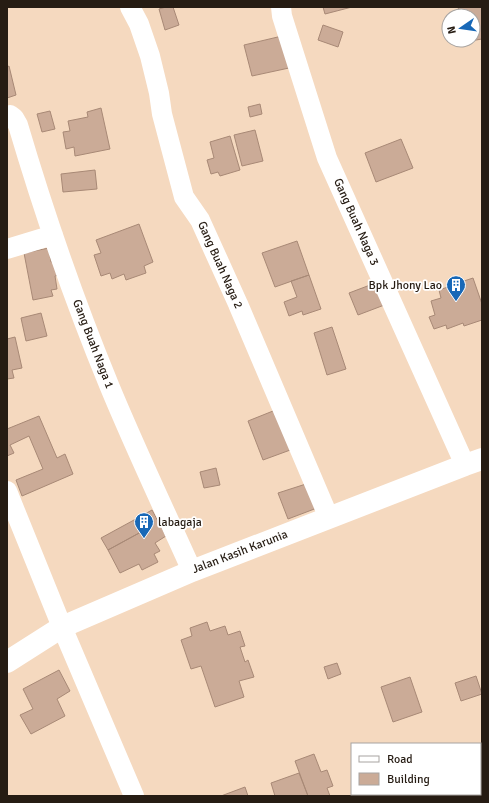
<svg xmlns="http://www.w3.org/2000/svg" width="489" height="803" font-family="Signika,sans-serif">
<style>
.building{fill:#cbab97;stroke:#a88976}
.lines{fill:none;stroke-linecap:round;stroke-linejoin:round}
.minor{stroke:#fff;stroke-width:20}
.tertiary{stroke:#fff;stroke-width:22}
.labels{text-anchor:middle;dominant-baseline:central;stroke-width:3.5;stroke-linejoin:round;paint-order:stroke}
.street-label{font-size:12px;fill:#261c13;stroke:#fff}
.poi-label{font-size:12px;fill:#261c13;stroke:#fff;text-anchor:end}
</style>
<rect width="100%" height="100%" fill="#f5d9bf"/>
<path class="building" d="M 166,7 L 173,7 L 179,25 L 165,30 L 159,9 Z
M 323,7 L 352,7 L 325,14 Z
M 458,7 L 482,7 L 482,39 L 464,42 L 463,40 L 473,40 L 473,16 L 460,16 Z
M 323,25 L 343,32 L 338,47 L 318,40 Z
M 282,36 L 289,68 L 252,76 L 244,45 Z
M 9,66 L 16,95 L 7,98 L 7,67 Z
M 260,104 L 262,114 L 250,117 L 248,107 Z
M 101,108 L 110,149 L 75,156 L 74,147 L 66,149 L 63,132 L 70,131 L 68,121 L 88,117 L 87,112 Z
M 50,111 L 55,129 L 42,132 L 37,114 Z
M 255,130 L 263,161 L 242,166 L 234,135 Z
M 230,136 L 240,170 L 220,176 L 218,172 L 211,174 L 207,160 L 214,158 L 210,142 Z
M 401,139 L 413,168 L 376,182 L 365,153 Z
M 95,170 L 97,189 L 63,192 L 61,174 Z
M 139,224 L 153,262 L 144,266 L 146,273 L 126,280 L 124,274 L 112,279 L 110,273 L 101,276 L 94,255 L 101,253 L 96,240 Z
M 297,241 L 309,275 L 275,287 L 262,253 Z
M 49,248 L 51,262 L 56,261 L 59,275 L 55,276 L 57,289 L 51,290 L 53,296 L 33,300 L 24,253 Z
M 309,275 L 321,309 L 303,315 L 302,311 L 289,316 L 284,302 L 297,297 L 291,281 Z
M 473,278 L 482,304 L 482,320 L 464,326 L 463,323 L 447,329 L 446,325 L 434,329 L 429,317 L 435,315 L 431,301 L 441,298 L 439,290 L 451,286 L 453,292 L 460,290 L 458,283 Z
M 378,282 L 387,304 L 358,315 L 349,293 Z
M 41,313 L 47,336 L 26,341 L 21,318 Z
M 332,327 L 346,369 L 327,375 L 314,333 Z
M 15,337 L 22,368 L 12,370 L 14,378 L 7,379 L 7,339 Z
M 278,409 L 293,449 L 263,460 L 248,421 Z
M 39,416 L 57,458 L 65,454 L 73,474 L 22,496 L 16,480 L 43,469 L 29,436 L 10,445 L 14,453 L 7,456 L 7,429 Z
M 216,468 L 220,485 L 204,488 L 200,472 Z
M 309,483 L 317,508 L 288,519 L 278,493 Z
M 152,510 L 166,536 L 155,543 L 160,551 L 154,554 L 158,562 L 142,570 L 139,564 L 120,573 L 108,550 L 141,532 L 134,520 Z
M 134,520 L 141,532 L 108,550 L 101,538 Z
M 207,622 L 210,631 L 225,626 L 228,635 L 240,631 L 245,646 L 240,647 L 245,662 L 248,660 L 254,677 L 239,681 L 244,697 L 215,707 L 201,666 L 191,669 L 181,640 L 192,636 L 190,628 Z
M 337,663 L 341,674 L 328,679 L 324,667 Z
M 59,670 L 70,691 L 57,699 L 65,716 L 31,734 L 20,715 L 33,709 L 23,689 Z
M 476,676 L 482,694 L 461,701 L 455,683 Z
M 410,677 L 422,712 L 393,722 L 381,687 Z
M 314,754 L 321,772 L 327,770 L 333,786 L 327,788 L 330,796 L 308,796 L 295,761 Z
M 299,773 L 308,796 L 275,796 L 271,783 Z
M 245,787 L 248,796 L 221,796 Z"/>
<g class="lines">
<path class="minor" d="M 130,7 L 139,24 L 150,56 L 159,93 L 162,114 L 184,197 L 200,220 L 238,304 L 329,518
M 281,7 L 282,16 L 327,158 L 465,465
M 7,116 L 10,115 L 14,118 L 18,125 C 44,213 74,300 109,385 C 135,448 164,509 192,571
M 7,249 L 53,235
M 7,491 L 62,627 L 134,796"/>
<path class="tertiary" d="M 7,662 L 62,627 L 192,571 L 465,465 L 482,459"/>
</g>
<defs>
<symbol id="building-pin" viewBox="-11 -11 22 30"><path d="M0 17L-7.5 6A9.5 9.5 0 1 1 7.5 6Z" fill="#1868b7" stroke="#fff"/><path d="M-4-6H4V6H1V3H-1V6H-4ZM-2.5-4.3h1.7v1.8h-1.7ZM.8-4.3h1.7v1.8H.8ZM-2.5-1h1.7V.8h-1.7ZM.8-1h1.7V.8H.8Z" fill="#fff"/></symbol>
</defs>
<g fill-rule="evenodd">
<use href="#building-pin" x="445" y="274" width="22" height="30"/>
<use href="#building-pin" x="133" y="511" width="22" height="30"/>
</g>
<g class="labels">
<g class="street-label">
<text transform="translate(356 222) rotate(66)">Gang Buah Naga 3</text>
<text transform="translate(220 265) rotate(66)">Gang Buah Naga 2</text>
<text transform="translate(93 344) rotate(69)">Gang Buah Naga 1</text>
<text transform="translate(240 552) rotate(-21)">Jalan Kasih Karunia</text>
</g>
<g class="poi-label">
<text x="442" y="285">Bpk Jhony Lao</text>
<text x="158" y="522" text-anchor="start">labagaja</text>
</g>
</g>
<rect width="489" height="803" fill="none" stroke="#261c13" stroke-width="16"/>
<rect x="351" y="743" width="130" height="52" fill="#ffffff" stroke="#a8a4a1"/>
<rect x="359" y="756" width="20" height="6" fill="#ffffff" stroke="#a8a4a1"/>
<text x="387" y="763" font-size="12" fill="#261c13">Road</text>
<rect x="359" y="773" width="20" height="12" fill="#cbab97" stroke="#a8a4a1"/>
<text x="387" y="783" font-size="12" fill="#261c13">Building</text>
<g transform="translate(461 28) rotate(257)"><circle r="19" fill="#ffffff" stroke="#a8a4a1"/>
<path d="M0-3L7 15L0 10L-7 15Z" fill="#1868b7"/>
<text y="-6" font-size="11" font-weight="bold" text-anchor="middle" fill="#261c13">N</text>
</g>
</svg>
